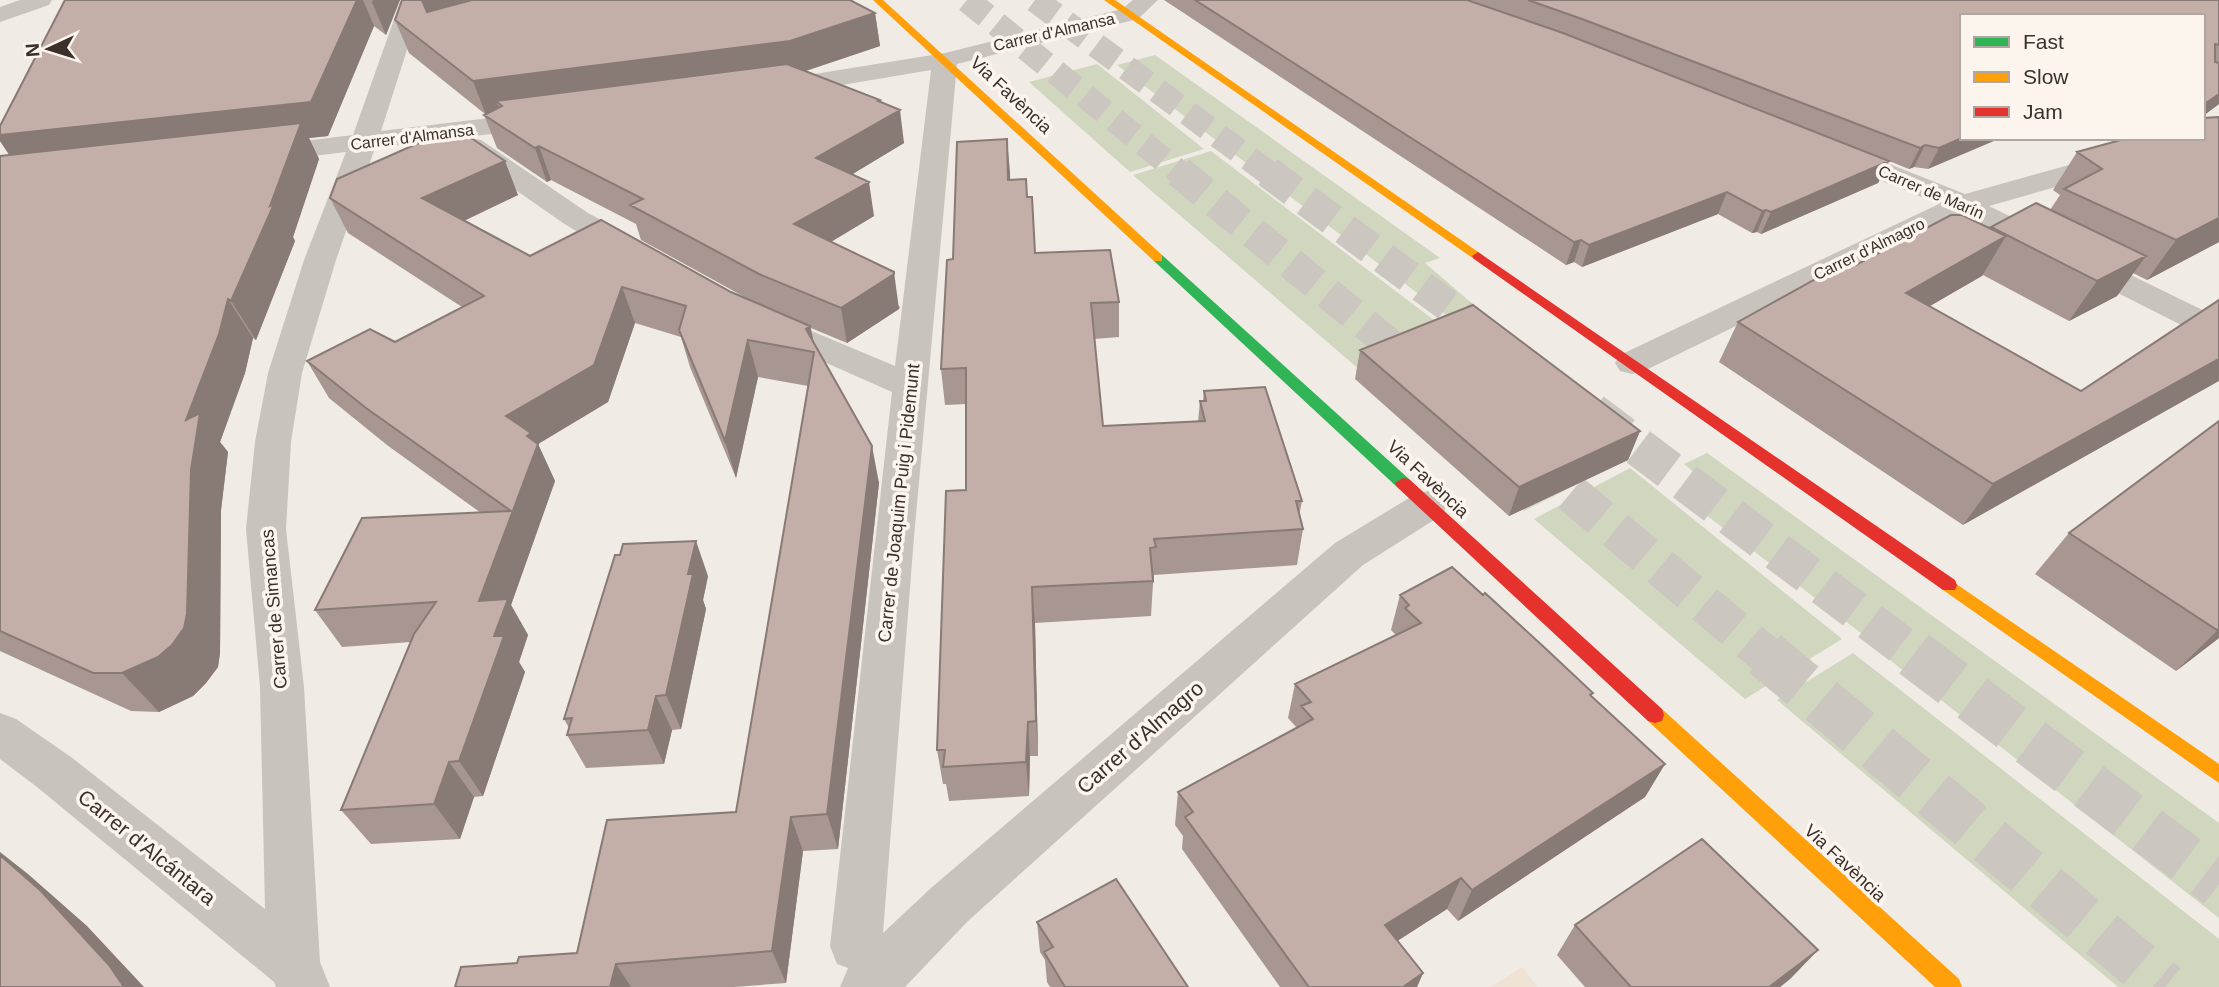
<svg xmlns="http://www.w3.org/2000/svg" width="2219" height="987" font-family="Helvetica,sans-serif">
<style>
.green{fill:#d1d6bf}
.plaza{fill:#eee3d5}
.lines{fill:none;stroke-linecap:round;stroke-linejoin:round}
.highway-tunnel-far3{stroke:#ccc6c0;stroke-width:25;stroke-dasharray:25 13;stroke-linecap:butt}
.highway-tunnel-far2{stroke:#ccc6c0;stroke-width:32;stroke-dasharray:32 16;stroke-linecap:butt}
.highway-tunnel-far1{stroke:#ccc6c0;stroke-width:39;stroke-dasharray:39 19;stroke-linecap:butt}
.highway-tunnel{stroke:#ccc6c0;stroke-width:49;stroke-dasharray:49 24;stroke-linecap:butt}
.street{fill:#c9c3be;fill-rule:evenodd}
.fast{fill:#30b455;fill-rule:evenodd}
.slow{fill:#ff9f0a;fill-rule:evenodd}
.jam{fill:#e5322d;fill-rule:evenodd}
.wall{fill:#a89690}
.shaded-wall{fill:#887a75}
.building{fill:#c3afa7;stroke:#887a75;stroke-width:2}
.labels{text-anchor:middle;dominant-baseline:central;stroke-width:7;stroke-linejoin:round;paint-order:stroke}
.far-street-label{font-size:16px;fill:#3b302b;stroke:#fbf5ee}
.street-label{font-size:18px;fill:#3b302b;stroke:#fbf5ee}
.near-street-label{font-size:21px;fill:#3b302b;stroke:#fbf5ee}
</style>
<rect width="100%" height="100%" fill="#f0ebe5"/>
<path class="green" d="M 1155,55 L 1440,258 L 1425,263 L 1510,336 L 1487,346 L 1117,65 Z
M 1097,64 L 1204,149 L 1130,172 L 1029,82 Z
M 1211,151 L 1621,462 L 1524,511 L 1133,175 Z
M 1707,453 L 2219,823 L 2219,918 L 1872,646 L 1874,643 L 1697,508 L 1697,475 L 1684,464 Z
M 1630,468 L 1842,639 L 1745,699 L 1534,519 Z
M 1853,653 L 2219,939 L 2219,987 L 2118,987 L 1777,700 Z"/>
<path class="plaza" d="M 1522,967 L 1538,987 L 1490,987 Z"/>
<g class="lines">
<path class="highway-tunnel-far3" d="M 967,0 L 1181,174
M 1035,0 L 1270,174"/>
<path class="highway-tunnel-far2" d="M 1179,172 L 1425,373
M 1268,172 L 1498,343"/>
<path class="highway-tunnel-far1" d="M 1592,412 L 1916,656
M 1526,456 L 1767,656"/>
<path class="highway-tunnel" d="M 1765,654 L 2165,987
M 1914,654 L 2219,884"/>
<path class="street" d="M 20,0 L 52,0 L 49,5 L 0,22 L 0,7 Z
M 401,0 L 423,0 L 381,131 L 540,112 L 549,114 L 553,120 L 549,126 L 540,128 L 375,148 L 336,260 L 302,373 L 291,442 L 286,529 L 304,687 L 320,962 L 330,987 L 276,987 L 274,982 L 37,787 L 0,759 L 0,713 L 16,719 L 71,757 L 265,909 L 260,687 L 246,529 L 255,442 L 268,373 L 304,260 L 346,152 L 263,162 L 253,160 L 249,154 L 253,148 L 263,146 L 353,135 Z
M 1133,0 L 1158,0 L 1138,19 L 957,64 L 914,537 L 883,933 L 931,888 L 1335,543 L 1414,495 L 1428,491 L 1442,495 L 1447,505 L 1442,515 L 1363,565 L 967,922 L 905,987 L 840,987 L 848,968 L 837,964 L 830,946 L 892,392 L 754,331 L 749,324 L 754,317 L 766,314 L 778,317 L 895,366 L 931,70 L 777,96 L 768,93 L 764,88 L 768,83 L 777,80 L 945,53 L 1122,9 Z
M 2203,131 L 2211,138 L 2207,144 L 1989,206 L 2219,318 L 2219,341 L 2207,338 L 1963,215 L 1644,371 L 1632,374 L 1620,371 L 1615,363 L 1620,355 L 1939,204 L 1824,158 L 1820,152 L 1824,146 L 1834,144 L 1844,146 L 1965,194 L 2166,138 L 2203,138 Z
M 471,138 L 481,140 L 588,213 L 645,244 L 649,251 L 645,258 L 634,260 L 623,258 L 566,225 L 461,152 L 457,146 L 461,140 Z"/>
<path class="fast" d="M 1158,254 L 1162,255 L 1409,479 L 1411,483 L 1409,487 L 1397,487 L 1154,261 L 1152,258 Z"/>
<path class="slow" d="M 873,0 L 883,0 L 1162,255 L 1162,261 L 1154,261 Z
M 1104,0 L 1115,0 L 1484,256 L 1482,259 L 1474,259 Z
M 1949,579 L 2219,764 L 2219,783 L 1943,590 L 1941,585 L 1943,580 Z
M 1655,707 L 1662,709 L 1959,979 L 1962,987 L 1935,987 L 1648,721 L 1646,715 L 1648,709 Z"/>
<path class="jam" d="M 1478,252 L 1955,580 L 1957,585 L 1955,590 L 1943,590 L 1474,259 L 1472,256 Z
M 1403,478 L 1409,479 L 1662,709 L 1664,715 L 1662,721 L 1655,723 L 1648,721 L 1397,487 L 1395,483 Z"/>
</g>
<path class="wall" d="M 65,0 L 400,0 L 386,35 L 374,26 L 328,136 L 309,138 L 319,159 L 293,237 L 295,241 L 256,340 L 253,338 L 245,373 L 220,442 L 228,452 L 221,510 L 220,653 L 218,667 L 206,683 L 193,696 L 159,712 L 131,711 L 0,651 L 0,156 L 9,155 L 0,141 L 0,135 Z
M 1164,0 L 2219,0 L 2219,104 L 2203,116 L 2203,16 L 1962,138 L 1928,169 L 1914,167 L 1909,169 L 1889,161 L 1878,183 L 1761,234 L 1757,232 L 1752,233 L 1718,214 L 1582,267 L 1574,262 L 1566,265 Z
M 875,13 L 880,46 L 806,71 L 880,100 L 904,143 L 852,174 L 874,216 L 831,242 L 900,307 L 899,309 L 847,343 L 811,328 L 814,344 L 879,483 L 838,849 L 803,851 L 786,983 L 734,987 L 455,987 L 517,963 L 577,953 L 736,812 L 808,386 L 758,377 L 736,478 L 690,367 L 681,337 L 635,323 L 608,402 L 538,444 L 555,481 L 511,605 L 528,635 L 519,662 L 525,672 L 483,796 L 474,797 L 460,839 L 371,844 L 341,810 L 411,642 L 342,647 L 315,610 L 481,513 L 387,445 L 329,398 L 307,361 L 395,342 L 462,307 L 348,233 L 330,198 L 518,195 L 464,221 L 530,256 L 731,292 L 750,300 L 641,240 L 636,224 L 551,180 L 547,182 L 497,148 L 484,115 L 485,114 L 409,53 L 395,20 Z
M 2219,117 L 2219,242 L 2147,280 L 2133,273 L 2117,296 L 2069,321 L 1983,275 L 1930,306 L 2081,391 L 1963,525 L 1719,362 L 1738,322 L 1856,265 L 1990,228 L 1991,227 L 2050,210 L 2060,195 L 2053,190 L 2077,152 Z
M 1027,197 L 1035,253 L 1119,302 L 1119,337 L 1094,339 L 1103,426 L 1198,422 L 1200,401 L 1203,401 L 1204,391 L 1302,501 L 1299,516 L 1303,529 L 1297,565 L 1154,575 L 1154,583 L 1153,583 L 1151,616 L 1035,623 L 1038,756 L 1030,756 L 1029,796 L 949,801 L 946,784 L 943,784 L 937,750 L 966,490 L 966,404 L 945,405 L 941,369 L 953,259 Z
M 1360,350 L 1640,431 L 1628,460 L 1509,516 L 1355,379 Z
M 2219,421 L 2219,638 L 2176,671 L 2035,574 L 2069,533 Z
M 708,576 L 703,600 L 706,609 L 681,729 L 672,730 L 664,764 L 586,768 L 567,735 L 569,728 L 564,719 Z
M 1400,595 L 1591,696 L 1665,764 L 1645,797 L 1458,921 L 1447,909 L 1397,941 L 1423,973 L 1417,987 L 1280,987 L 1182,849 L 1183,836 L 1175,825 L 1178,792 L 1297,728 L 1288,718 L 1295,684 L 1396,635 L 1391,630 Z
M 1037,922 L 1188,987 L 1050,987 L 1047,982 L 1045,960 L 1040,952 Z
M 1575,925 L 1818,950 L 1790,979 L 1780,987 L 1585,987 L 1557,955 Z"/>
<path class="shaded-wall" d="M 357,0 L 363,0 L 374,26 L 328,136 L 309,138 L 319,159 L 293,237 L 295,241 L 256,340 L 231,301 L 20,170 L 0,141 L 0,135 Z
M 373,0 L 400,0 L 386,35 L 372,2 Z
M 422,0 L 491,0 L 435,31 Z
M 875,13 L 880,46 L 796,74 L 496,101 L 501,113 L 486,115 L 473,81 Z
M 2219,94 L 2219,104 L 2203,116 L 2203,105 Z
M 880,100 L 883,120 L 900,110 L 904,143 L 823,192 L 816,158 Z
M 1962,138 L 2001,138 L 1928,169 L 1939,148 Z
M 1007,139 L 1010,172 L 1011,213 L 1008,180 Z
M 1925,145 L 1914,167 L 1909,169 L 1920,148 Z
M 539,146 L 551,180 L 547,182 L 535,148 Z
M 505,161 L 518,195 L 438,233 L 422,198 Z
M 1889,161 L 1878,183 L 1761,234 L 1771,212 Z
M 869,182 L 874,216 L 802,259 L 794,224 Z
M 1727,192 L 1718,214 L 1582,267 L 1589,245 Z
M 1766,210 L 1757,232 L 1752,233 L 1762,211 Z
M 2219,218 L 2219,242 L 2147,280 L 2176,240 Z
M 2006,236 L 1982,276 L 1883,333 L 1906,293 Z
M 1581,240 L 1574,262 L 1566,265 L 1574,242 Z
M 2146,256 L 2117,296 L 2069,321 L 2097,281 Z
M 894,272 L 899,309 L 847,343 L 841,308 Z
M 622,287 L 635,323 L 608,402 L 538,444 L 555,481 L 511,605 L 528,635 L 519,662 L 525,672 L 483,796 L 459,761 L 494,636 L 479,601 L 535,452 L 506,416 Z
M 228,299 L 253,338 L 245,373 L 220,442 L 228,452 L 221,510 L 220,653 L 218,667 L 206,683 L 193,696 L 159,712 L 122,673 L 191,470 L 186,420 Z
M 810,326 L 818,362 L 806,329 Z
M 748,340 L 758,377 L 736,478 L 725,441 Z
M 2219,359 L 2219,381 L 1963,525 L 1993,484 Z
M 1640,431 L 1628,460 L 1509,516 L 1519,487 Z
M 872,446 L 879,483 L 838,849 L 827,814 Z
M 696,541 L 708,576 L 703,600 L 706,609 L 681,729 L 666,695 L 688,574 Z
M 1032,587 L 1035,623 L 1038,756 L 1036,721 Z
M 2219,629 L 2219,638 L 2176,671 Z
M 656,696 L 672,730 L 664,764 L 648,730 Z
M 1028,722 L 1030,756 L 1029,796 L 1026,762 Z
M 449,762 L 474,797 L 460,839 L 434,804 Z
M 1665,764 L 1645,797 L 1458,921 L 1472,890 Z
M 791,817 L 803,851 L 786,983 L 772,951 Z
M 0,852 L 28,874 L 87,926 L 144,987 L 124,987 L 0,855 Z
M 1461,878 L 1447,909 L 1374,956 L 1385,925 Z
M 1818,950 L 1790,979 L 1780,987 L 1769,987 Z
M 616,964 L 631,987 L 610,987 Z
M 1423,973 L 1417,987 L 1403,987 Z"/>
<path class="building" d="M 65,0 L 357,0 L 311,102 L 0,135 L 0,126 Z
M 402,0 L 422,0 L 427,12 L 472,0 L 850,0 L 875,13 L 790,41 L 473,81 L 395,20 Z
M 1195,0 L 1467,0 L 1563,33 L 1889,161 L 1771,212 L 1766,210 L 1762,211 L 1727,192 L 1589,245 L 1581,240 L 1574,242 Z
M 1528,0 L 2219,0 L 2219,45 L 2215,44 L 2215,62 L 2219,63 L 2219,94 L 2203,105 L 2203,16 L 1962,16 L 1962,138 L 1939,148 L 1925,145 L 1920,148 L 1582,19 Z
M 787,64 L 880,100 L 878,101 L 900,110 L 816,158 L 869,182 L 794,224 L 894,272 L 894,274 L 841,308 L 759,274 L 630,205 L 643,199 L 539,146 L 535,148 L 484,115 L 502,106 L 496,101 Z
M 2219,117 L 2219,218 L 2176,240 L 2064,189 L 2102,169 L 2077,152 L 2128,138 L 2203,138 L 2203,118 Z
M 301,123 L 270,206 L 274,204 L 231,301 L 228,299 L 219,334 L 186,420 L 200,413 L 191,470 L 187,614 L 184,628 L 172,645 L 158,657 L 122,673 L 93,673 L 0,631 L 0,156 Z
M 455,127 L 505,161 L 422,198 L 530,256 L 601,220 L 731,292 L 810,326 L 806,329 L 872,446 L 827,814 L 791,817 L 772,951 L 616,964 L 610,987 L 455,987 L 461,967 L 517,963 L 519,957 L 577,953 L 607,820 L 736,812 L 814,352 L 748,340 L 725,441 L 679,330 L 686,306 L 622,287 L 594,365 L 506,416 L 531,433 L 527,436 L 538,444 L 479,601 L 508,599 L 494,636 L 504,636 L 459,761 L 449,762 L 434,804 L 341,810 L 414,634 L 436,602 L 315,610 L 362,518 L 511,511 L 366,408 L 307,361 L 370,329 L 395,342 L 484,296 L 330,198 L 337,179 Z
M 1007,139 L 1008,180 L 1026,179 L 1027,197 L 1032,197 L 1035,253 L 1110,250 L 1119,302 L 1091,303 L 1103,426 L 1205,421 L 1200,401 L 1206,401 L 1204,391 L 1265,387 L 1302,501 L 1296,501 L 1303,529 L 1154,539 L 1156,547 L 1150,548 L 1153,581 L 1032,587 L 1036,721 L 1028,722 L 1026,762 L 943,767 L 945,750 L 937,750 L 946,491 L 966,490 L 966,368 L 941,369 L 947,260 L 953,259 L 957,142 Z
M 2036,203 L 2146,256 L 2097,281 L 1991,227 Z
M 1951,215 L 1962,215 L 2006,236 L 1906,293 L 2081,391 L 2219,300 L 2219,359 L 1993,484 L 1738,322 L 1848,261 L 1856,265 Z
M 1473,305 L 1640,431 L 1519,487 L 1360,350 Z
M 2219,421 L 2219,629 L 2217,630 L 2069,533 Z
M 696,541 L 688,574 L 693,574 L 666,695 L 656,696 L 648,730 L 567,735 L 572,718 L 564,719 L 615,555 L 620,555 L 623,544 Z
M 1452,567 L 1483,595 L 1485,593 L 1545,648 L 1593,693 L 1590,695 L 1665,764 L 1472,890 L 1461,878 L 1385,925 L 1423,973 L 1403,987 L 1309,987 L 1185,817 L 1193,812 L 1178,792 L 1313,719 L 1301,706 L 1311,702 L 1295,684 L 1421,623 L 1405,608 L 1409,605 L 1400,595 Z
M 1702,839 L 1818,950 L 1769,987 L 1631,987 L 1575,925 Z
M 0,855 L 41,891 L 109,965 L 124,987 L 0,987 Z
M 1116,879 L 1188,987 L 1065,987 L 1044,952 L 1053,947 L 1037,922 Z"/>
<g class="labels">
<g class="far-street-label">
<text transform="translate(1054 32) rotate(-13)">Carrer d'Almansa</text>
<text transform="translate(412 137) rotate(-7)">Carrer d'Almansa</text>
<text transform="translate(1931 192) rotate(23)">Carrer de Marín</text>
<text transform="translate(1869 249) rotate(-26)">Carrer d'Almagro</text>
</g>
<g class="street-label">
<text transform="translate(1011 95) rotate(43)">Via Favència</text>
<text transform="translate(1428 479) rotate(43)">Via Favència</text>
<text transform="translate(899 503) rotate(-84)">Carrer de Joaquim Puig i Pidemunt</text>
<text transform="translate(274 609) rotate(-95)">Carrer de Simancas</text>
<text transform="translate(1845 863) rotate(43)">Via Favència</text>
</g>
<g class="near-street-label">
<text transform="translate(1140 737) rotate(-41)">Carrer d'Almagro</text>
<text transform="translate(147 847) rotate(39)">Carrer d'Alcántara</text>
</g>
</g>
<rect x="1960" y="14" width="245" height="126" fill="#fbf5ee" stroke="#aea6a0" stroke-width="2"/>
<rect x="1974" y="37" width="35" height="10" fill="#30b455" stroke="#aea6a0" stroke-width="2"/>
<text x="2023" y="49" font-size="21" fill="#3b302b">Fast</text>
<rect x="1974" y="72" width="35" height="10" fill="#ff9f0a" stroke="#aea6a0" stroke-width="2"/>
<text x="2023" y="84" font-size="21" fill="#3b302b">Slow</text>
<rect x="1974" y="107" width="35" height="10" fill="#e5322d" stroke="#aea6a0" stroke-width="2"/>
<text x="2023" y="119" font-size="21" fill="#3b302b">Jam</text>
<g transform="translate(49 49) rotate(266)" stroke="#fbf5ee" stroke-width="5" paint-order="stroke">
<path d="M0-5L12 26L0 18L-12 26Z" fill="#3b302b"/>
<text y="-10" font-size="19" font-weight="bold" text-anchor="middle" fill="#3b302b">N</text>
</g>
</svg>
